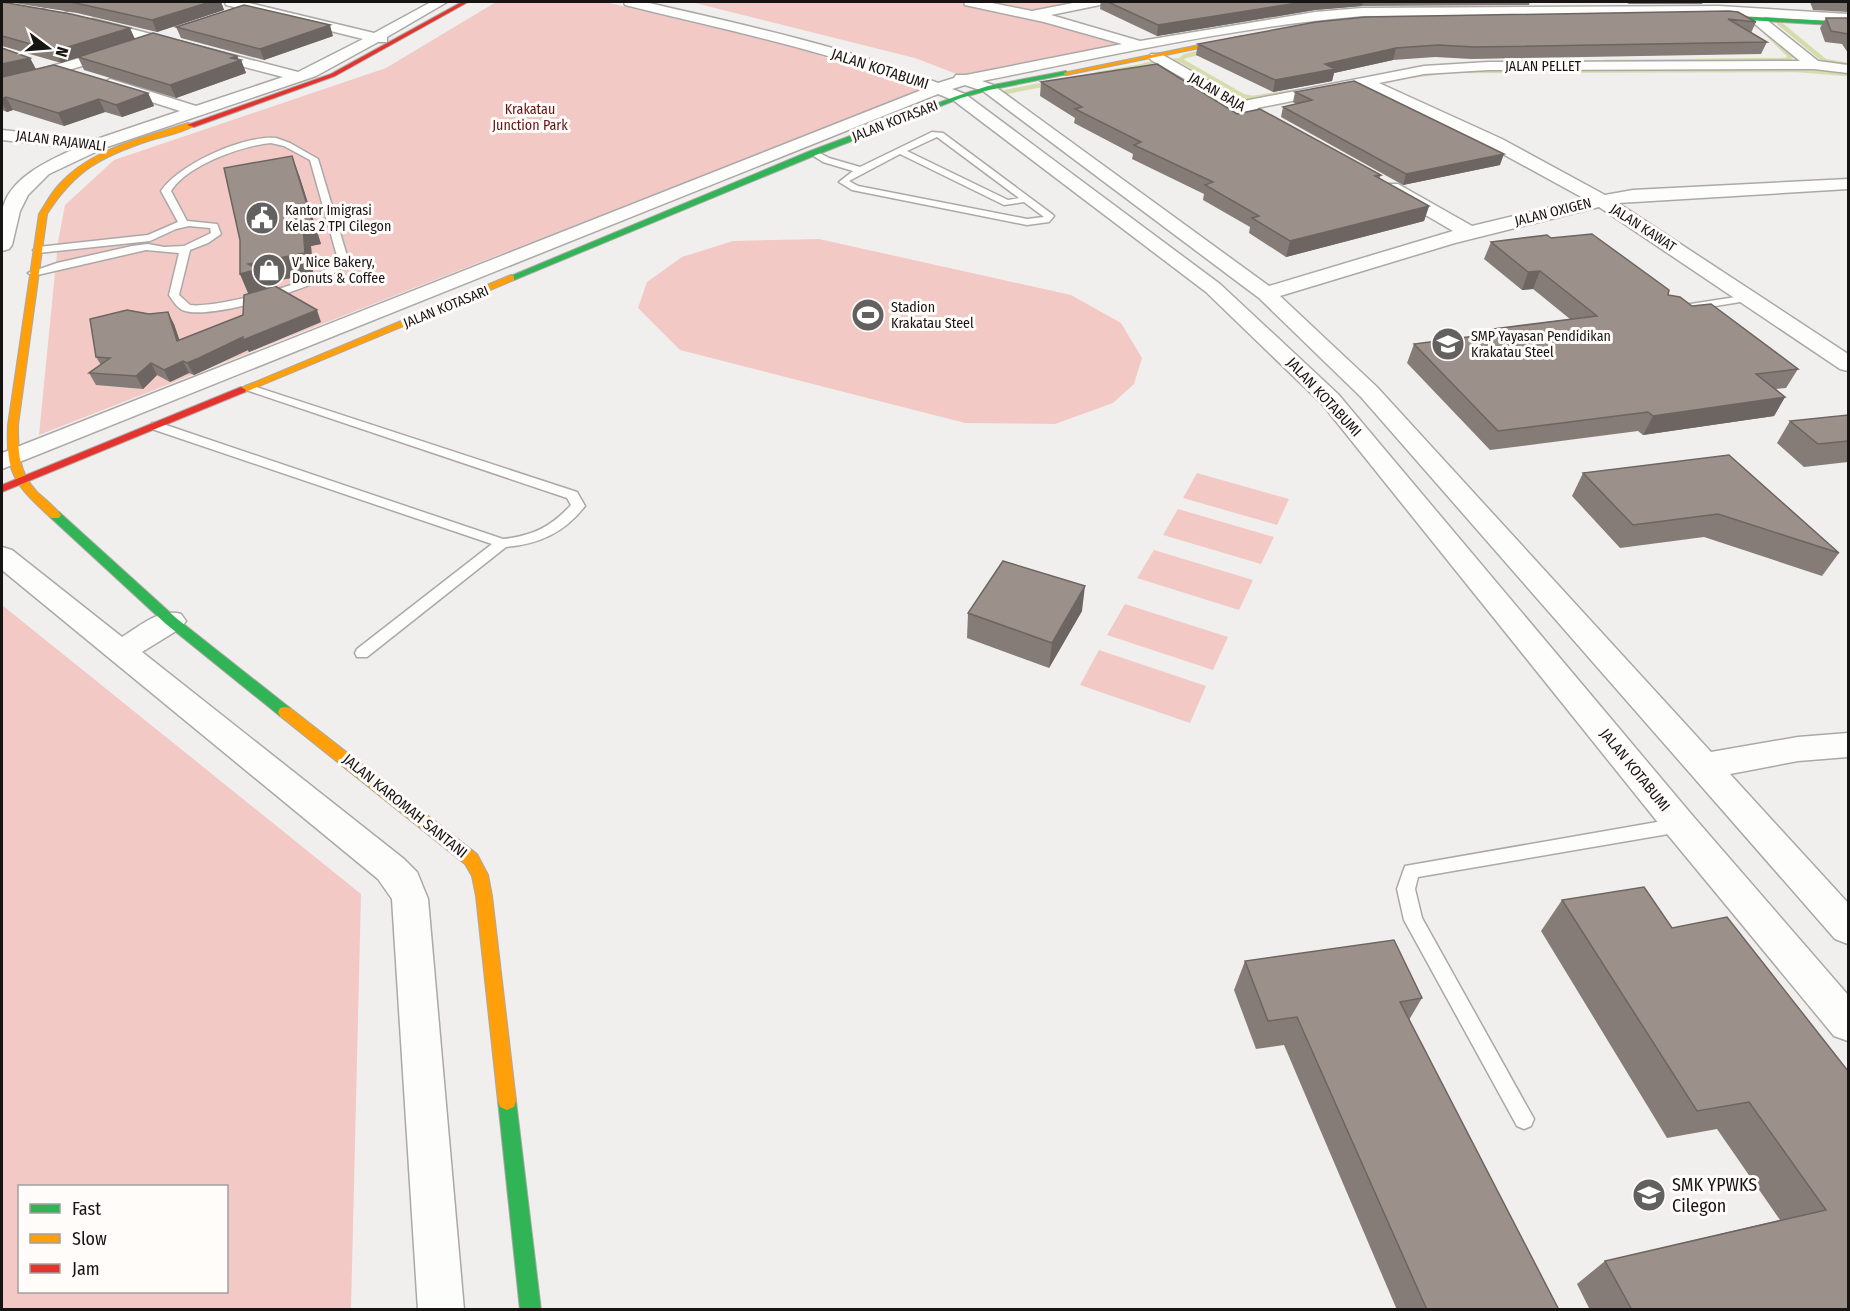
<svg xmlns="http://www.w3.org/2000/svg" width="1850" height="1311" font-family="'Fira Sans Condensed',sans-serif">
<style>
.green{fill:#f2c9c5;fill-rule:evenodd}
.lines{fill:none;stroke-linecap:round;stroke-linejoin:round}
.stream{stroke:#d6ddac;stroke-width:4.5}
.lane-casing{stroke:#aba9a7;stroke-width:3}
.street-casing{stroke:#aba9a7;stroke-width:3}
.fast-casing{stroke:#aba9a7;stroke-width:2}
.slow-casing{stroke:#aba9a7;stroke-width:2}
.jam-casing{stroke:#aba9a7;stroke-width:2}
.lane{fill:#fdfdfc;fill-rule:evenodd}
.street{fill:#fdfdfc;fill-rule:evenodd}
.fast{fill:#30b455;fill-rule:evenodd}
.slow{fill:#ff9f0a;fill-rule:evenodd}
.jam{fill:#e5322d;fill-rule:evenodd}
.wall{fill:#867c77}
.shaded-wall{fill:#6d6561}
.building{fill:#9c908a;stroke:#6d6561;stroke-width:1.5}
.labels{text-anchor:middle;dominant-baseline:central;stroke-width:6;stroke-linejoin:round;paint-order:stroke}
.far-street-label{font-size:14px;fill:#171514;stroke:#fffcfa}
.far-park-label{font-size:14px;fill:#691115;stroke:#fffcfa}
.far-poi-label{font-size:14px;fill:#171514;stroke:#fffcfa;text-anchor:start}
.street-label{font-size:15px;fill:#171514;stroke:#fffcfa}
.near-poi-label{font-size:18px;fill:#171514;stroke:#fffcfa;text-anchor:start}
</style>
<rect width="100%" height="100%" fill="#f1efed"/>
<path class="green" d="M 496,2 L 605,2 L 795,47 L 919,90 L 39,435 L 58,242 L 65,205 L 114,160 L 386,68 Z
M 691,2 L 1100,2 L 1036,13 L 1130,46 L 972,80 L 915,58 Z
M 819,239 L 1071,295 L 1121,323 L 1142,358 L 1134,384 L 1113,403 L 1055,424 L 965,423 L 680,350 L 638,308 L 647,282 L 682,257 L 733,241 Z
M 1197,473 L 1289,499 L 1277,525 L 1183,498 Z
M 1178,509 L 1274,537 L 1261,564 L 1163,535 Z
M 1154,550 L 1253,580 L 1239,610 L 1137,578 Z
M 1125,604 L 1228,637 L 1213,670 L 1107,635 Z
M 2,605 L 361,894 L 351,1309 L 2,1309 ZM 20,1186 L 226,1186 L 226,1292 L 20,1292 Z
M 1099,650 L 1206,686 L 1190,723 L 1080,685 Z"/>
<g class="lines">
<path class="stream" d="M 1779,23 L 1825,61 L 1848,65
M 1180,60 L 1243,96 L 1252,98 L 1299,91
M 1605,62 L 1786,60 L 1791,57 L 1761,28
M 1144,65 L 1180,60 L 1185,56 L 1207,51
M 1467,71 L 1797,70 L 1848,74
M 1097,74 L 1148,65
M 1410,76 L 1441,72
M 1001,96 L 1006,92 L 1051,83"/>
<defs>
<path id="lane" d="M 932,132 L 943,133 L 1052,214 L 1054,216 L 1049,222 L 1027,225 L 852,190 L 839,182 L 853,171 L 823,162 L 809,153 L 816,151 L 829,158 L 860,167 ZM 937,137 L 1019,198 L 1008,200 L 907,151 ZM 900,154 L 1004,205 L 1024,202 L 1044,217 L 1027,219 L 858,186 L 849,181 Z
M 276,138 L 290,143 L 318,159 L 347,256 C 344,262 342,268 337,271 C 312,289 214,319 185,311 C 178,309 173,301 169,295 L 179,253 L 146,250 L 33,276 L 28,273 L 57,263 L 132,246 L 148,244 L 164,247 L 184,246 L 211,233 L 210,228 L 189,226 L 176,229 L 150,241 L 38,253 L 33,250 L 38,247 L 148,235 L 178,222 L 161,191 C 179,164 244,135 276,138 ZM 271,143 L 284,146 L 310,160 L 337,256 C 337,257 333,264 333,264 C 317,283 214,309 190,305 L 179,295 L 190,250 L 208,243 L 221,234 L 217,224 L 187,221 L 171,191 C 187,165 241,146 271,143 Z
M 1749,295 L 1754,298 L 1753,300 L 1684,311 L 1679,308 L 1684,305 Z
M 250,385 L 577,492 L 585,506 C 564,533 539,544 506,547 L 367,657 L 357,657 L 355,653 L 357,649 L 492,544 L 152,429 L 152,423 L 160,423 L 503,539 C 532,536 551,527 571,505 L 567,498 L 246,390 L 246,386 Z
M 1680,818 L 1686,820 L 1689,825 L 1686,830 L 1680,832 L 1418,877 L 1415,889 L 1422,918 L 1534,1119 L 1531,1126 L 1524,1129 L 1517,1126 L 1404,920 L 1397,889 L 1405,866 Z"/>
<path id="street" d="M 71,2 L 91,2 L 89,5 L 2,28 L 2,20 Z
M 225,2 L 245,2 L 374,33 L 431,2 L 447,2 L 387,37 L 387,42 L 378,42 L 316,76 L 104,148 L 49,174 L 28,195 L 20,211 L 12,245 L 9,249 L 2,251 C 2,239 0,225 2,213 C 6,179 48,161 76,148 L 2,140 L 2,130 L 94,140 L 180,111 L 105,87 L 102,84 L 110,79 L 196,106 L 283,77 L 88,26 L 88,20 L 93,19 L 298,72 L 363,39 L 226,5 Z
M 624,2 L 645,2 C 743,25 844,46 938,83 L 954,78 L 956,75 L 966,75 L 1122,44 L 1044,22 L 965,5 L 964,2 L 987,2 L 1032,11 L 1078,2 L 1101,2 L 1100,5 L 1051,15 L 1140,41 L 1315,12 L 1362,8 L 1719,6 L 1848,14 L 1848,22 L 1763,17 L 1818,61 L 1848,65 L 1848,73 L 1814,69 L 1488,70 L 1424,74 L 1379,83 L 1502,139 L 1605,195 L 1633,190 L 1848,179 L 1848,189 L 1618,203 L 1848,354 L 1848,371 L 1840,369 L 1599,207 L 1455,243 L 1280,296 L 1377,387 L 1711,752 L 1798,737 L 1848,733 L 1848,757 L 1798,761 L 1730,774 L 1848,903 L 1848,944 L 1835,939 L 1361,397 L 1259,298 L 983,91 L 965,85 L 952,89 L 965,94 L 1220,284 L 1338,394 L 1692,815 L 1848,995 L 1848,1041 L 1834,1036 L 1668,835 L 1322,404 L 1206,292 L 953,100 L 938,94 L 2,469 L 2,453 L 924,89 C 828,50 725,30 625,5 ZM 1719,14 L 1745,16 L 1800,61 L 1488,62 L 1424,66 L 1244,101 L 1161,54 L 1151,54 L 1149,57 L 1151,60 L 1258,120 L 1266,115 L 1257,108 L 1361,87 L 1490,147 L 1585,199 L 1472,226 L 1398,184 L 1386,184 L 1383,188 L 1386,192 L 1453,231 L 1269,286 L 993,85 L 982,81 C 1108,56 1234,27 1362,16 Z
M 119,47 L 126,51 L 124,54 L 2,89 L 2,80 Z
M 2,547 L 12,550 L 122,637 C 140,626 160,608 181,614 L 186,621 L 181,628 L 142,652 L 404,859 L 417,872 L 428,899 L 464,1310 L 418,1310 L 392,899 L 378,879 L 2,570 Z"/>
<path id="fast" d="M 1701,14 L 1848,22 L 1848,26 L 1699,17 Z
M 1066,71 L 1068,74 L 989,90 L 961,98 L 816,155 L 514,280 L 506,278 L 810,151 L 957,96 L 988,86 Z
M 55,511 L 59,512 L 176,618 L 290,708 L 292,712 L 290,716 L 280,716 L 166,624 L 51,518 L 49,515 Z
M 507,1092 L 514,1095 L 516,1101 L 541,1310 L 520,1310 L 498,1101 L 500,1095 Z"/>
<path id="slow" d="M 1243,36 L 1245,39 L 1066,75 L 1063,73 Z
M 188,123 L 195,125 C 183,133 165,136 151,140 C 102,156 75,170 47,214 L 18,425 C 18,451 18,472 37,492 C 45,499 54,506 61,515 L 59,518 L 51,518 C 15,484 6,476 8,425 L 39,214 C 45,205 50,195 57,187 C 89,149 143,138 188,123 Z
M 511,275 L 514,276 L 514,280 L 245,392 L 241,393 L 236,390 Z
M 285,707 L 290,708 L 477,854 L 488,875 L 492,896 L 516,1101 L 514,1107 L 507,1110 L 500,1107 L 498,1101 L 476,896 L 472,876 L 465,864 L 280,716 L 278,712 L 280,708 Z"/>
<path id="jam" d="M 462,2 L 468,2 L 335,76 L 194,127 L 187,125 L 331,74 Z
M 241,387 L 246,390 L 245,392 L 2,492 L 2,485 Z"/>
</defs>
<use href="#lane" class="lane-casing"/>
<use href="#street" class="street-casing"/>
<use href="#fast" class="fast-casing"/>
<use href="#slow" class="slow-casing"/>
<use href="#jam" class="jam-casing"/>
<use href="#lane" class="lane"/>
<use href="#street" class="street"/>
<use href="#fast" class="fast"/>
<use href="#slow" class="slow"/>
<use href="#jam" class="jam"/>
</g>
<path class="wall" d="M 2,2 L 135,39 L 237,56 L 239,60 L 241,60 L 246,73 L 176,98 L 84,70 L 78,57 L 110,47 L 61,63 L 2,46 Z
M 8,2 L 221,2 L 224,10 L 157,32 L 77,13 Z
M 1101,2 L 1530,2 L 1529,5 L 1362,6 L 1315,10 L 1157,36 L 1100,9 Z
M 1625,2 L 1703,2 L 1702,4 L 1629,4 Z
M 1810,2 L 1848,2 L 1848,12 L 1813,10 Z
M 1729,11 L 1756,22 L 1751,33 L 1767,42 L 1761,54 L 1471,59 L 1435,57 L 1393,60 L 1334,73 L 1332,81 L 1273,92 L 1196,55 L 1198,44 Z
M 1826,18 L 1848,18 L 1848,53 L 1842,44 L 1825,42 L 1820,28 Z
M 176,27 L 333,36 L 264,60 L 181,38 Z
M 2,48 L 30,58 L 36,69 L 148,93 L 154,106 L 122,117 L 105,112 L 64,126 L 13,110 L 7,112 L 2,110 Z
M 1041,82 L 1237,114 L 1381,175 L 1379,179 L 1429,206 L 1424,221 L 1286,257 L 1249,233 L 1250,227 L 1203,200 L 1204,194 L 1132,159 L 1133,154 L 1074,123 L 1075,118 L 1040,96 Z
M 1295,92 L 1500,165 L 1403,185 L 1281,117 L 1283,107 L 1296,104 L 1293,102 Z
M 299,175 L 321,244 L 311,246 L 313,274 L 264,283 L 266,288 L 321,322 L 249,352 L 248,350 L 205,370 L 194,375 L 189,373 L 170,382 L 157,375 L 143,389 L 96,385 L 89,373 L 101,365 L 96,357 L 174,324 L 179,340 L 243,315 L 248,293 L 240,274 Z
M 1551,238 L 1692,306 L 1798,369 L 1786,388 L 1776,389 L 1785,397 L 1774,416 L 1643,435 L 1638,431 L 1490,450 L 1407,363 L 1414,344 L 1491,334 L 1493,329 L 1570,319 L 1533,289 L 1522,290 L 1484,259 L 1491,242 Z
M 1848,415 L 1848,462 L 1804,467 L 1777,443 L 1790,421 Z
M 1729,455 L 1839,553 L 1822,576 L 1704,537 L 1620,548 L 1572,496 L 1583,473 Z
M 1082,611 L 1049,668 L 967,638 L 968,613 Z
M 1562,900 L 1672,928 L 1848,1071 L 1848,1310 L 1590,1310 L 1577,1284 L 1605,1261 L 1780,1220 L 1717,1129 L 1667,1138 L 1541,931 Z
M 1245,961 L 1422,998 L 1409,1020 L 1559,1310 L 1397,1310 L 1284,1045 L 1256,1049 L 1234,990 Z"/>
<path class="shaded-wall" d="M 210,2 L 221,2 L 224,10 L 157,32 L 152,20 Z
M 1304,2 L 1363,2 L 1362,6 L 1315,10 L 1157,36 L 1158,25 Z
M 330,25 L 333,36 L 264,60 L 260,49 Z
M 130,28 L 135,39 L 61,63 L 55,51 Z
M 1396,48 L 1393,60 L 1334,73 L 1332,81 L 1273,92 L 1275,80 L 1325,64 Z
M 237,56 L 239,61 L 241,60 L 246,73 L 176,98 L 170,85 Z
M 30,58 L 36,70 L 2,78 L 2,64 Z
M 148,93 L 154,106 L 122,117 L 116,105 Z
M 6,97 L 13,110 L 7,112 L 2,102 L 2,99 Z
M 99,99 L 105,112 L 64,126 L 58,113 Z
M 1504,154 L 1500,165 L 1403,185 L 1406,174 Z
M 292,156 L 299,175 L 321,244 L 311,246 L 313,274 L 264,283 L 267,290 L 249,295 L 240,274 Z
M 1429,206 L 1424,221 L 1286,257 L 1290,241 Z
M 1540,271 L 1533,289 L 1522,290 L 1528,272 Z
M 317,310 L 321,322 L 249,352 L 248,350 L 205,370 L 194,375 L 187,363 L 243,337 Z
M 168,312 L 174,324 L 184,353 L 177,341 Z
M 183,361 L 189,373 L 170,382 L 164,370 Z
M 151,363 L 157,375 L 143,389 L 136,376 Z
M 1785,397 L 1774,416 L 1643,435 L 1653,416 Z
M 1085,586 L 1082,611 L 1049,668 L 1052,643 Z"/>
<path class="building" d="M 2,2 L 71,14 L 130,28 L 55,51 L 2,36 Z
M 71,2 L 210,2 L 152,20 Z
M 1108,2 L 1304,2 L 1158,25 Z
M 244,5 L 330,25 L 260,49 L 176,27 Z
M 1729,11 L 1738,12 L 1756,22 L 1728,19 L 1767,42 L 1475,47 L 1438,45 L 1396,48 L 1325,64 L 1335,69 L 1275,80 L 1198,44 L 1316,22 L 1366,17 Z
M 1826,18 L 1848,18 L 1848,34 L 1831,31 Z
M 153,33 L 237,56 L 231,58 L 241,60 L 170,85 L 78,57 Z
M 2,48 L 30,58 L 2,64 Z
M 1157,64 L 1237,114 L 1260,109 L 1381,175 L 1375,176 L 1429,206 L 1290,241 L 1252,218 L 1259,216 L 1205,185 L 1213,182 L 1134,145 L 1141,142 L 1075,109 L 1082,107 L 1041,82 Z
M 54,65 L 148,93 L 116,105 L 99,99 L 58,113 L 6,97 L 2,99 L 2,77 Z
M 1354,81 L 1504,154 L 1406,174 L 1283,107 L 1312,100 L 1295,92 Z
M 292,156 L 313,224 L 303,226 L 305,253 L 248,264 L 258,269 L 240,274 L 240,240 L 224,168 Z
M 1592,234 L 1669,290 L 1668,295 L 1680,297 L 1692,306 L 1711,304 L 1798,369 L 1756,374 L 1785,397 L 1653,416 L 1648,412 L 1498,431 L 1414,344 L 1498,333 L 1493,329 L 1597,316 L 1540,271 L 1528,272 L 1491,242 L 1547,235 L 1551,238 Z
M 275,286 L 317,310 L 243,340 L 243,337 L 199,358 L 187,363 L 183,361 L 164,370 L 151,363 L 136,376 L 89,373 L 110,358 L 96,357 L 90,319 L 127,310 L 149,314 L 168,312 L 177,341 L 243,315 L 244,295 Z
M 1848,415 L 1848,441 L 1818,444 L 1790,421 Z
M 1729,455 L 1839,553 L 1718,514 L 1633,525 L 1583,473 Z
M 1003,561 L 1085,586 L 1052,643 L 968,613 Z
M 1644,887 L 1672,928 L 1727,917 L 1848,1071 L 1848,1310 L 1632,1310 L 1605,1261 L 1826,1210 L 1749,1102 L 1697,1111 L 1562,900 Z
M 1394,940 L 1422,998 L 1400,1002 L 1559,1310 L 1427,1310 L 1297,1017 L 1268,1021 L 1245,961 Z"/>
<defs>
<symbol id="civic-disc" viewBox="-11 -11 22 22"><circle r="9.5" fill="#636160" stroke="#fffcfa"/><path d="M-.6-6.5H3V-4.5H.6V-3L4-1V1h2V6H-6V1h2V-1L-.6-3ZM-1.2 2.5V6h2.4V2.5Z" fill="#fff"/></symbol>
<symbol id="shop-disc" viewBox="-11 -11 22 22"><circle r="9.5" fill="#636160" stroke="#fffcfa"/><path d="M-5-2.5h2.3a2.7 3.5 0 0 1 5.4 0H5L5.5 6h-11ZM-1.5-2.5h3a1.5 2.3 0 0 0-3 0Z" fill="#fff"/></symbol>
<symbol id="stadium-disc" viewBox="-11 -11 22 22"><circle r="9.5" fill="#636160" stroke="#fffcfa"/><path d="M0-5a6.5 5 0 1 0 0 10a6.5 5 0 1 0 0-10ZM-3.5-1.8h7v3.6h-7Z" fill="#fff"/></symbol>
<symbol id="school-disc" viewBox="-11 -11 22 22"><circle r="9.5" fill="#636160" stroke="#fffcfa"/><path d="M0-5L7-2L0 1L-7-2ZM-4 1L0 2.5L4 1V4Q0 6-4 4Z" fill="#fff"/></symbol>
</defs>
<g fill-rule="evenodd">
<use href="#civic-disc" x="243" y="199" width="38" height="38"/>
<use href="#shop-disc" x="250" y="251" width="38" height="38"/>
<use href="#stadium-disc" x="849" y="296" width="38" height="38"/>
<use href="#school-disc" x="1429" y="325" width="38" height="38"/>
<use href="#school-disc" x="1630" y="1176" width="38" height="38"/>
</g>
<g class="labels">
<g class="far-street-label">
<text x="1543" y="66">JALAN PELLET</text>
<text transform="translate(1217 92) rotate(30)">JALAN BAJA</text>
<text transform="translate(895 121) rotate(-21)">JALAN KOTASARI</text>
<text transform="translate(61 141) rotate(7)">JALAN RAJAWALI</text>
<text transform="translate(1553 212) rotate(-14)">JALAN OXIGEN</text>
<text transform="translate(1643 228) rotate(33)">JALAN KAWAT</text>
<text transform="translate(446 307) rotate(-22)">JALAN KOTASARI</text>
</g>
<g class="far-park-label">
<text x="530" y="109">Krakatau<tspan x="530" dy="16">Junction Park</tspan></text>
</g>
<g class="far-poi-label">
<text x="285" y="210">Kantor Imigrasi<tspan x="285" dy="16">Kelas 2 TPI Cilegon</tspan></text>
<text x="292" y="262">V' Nice Bakery,<tspan x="292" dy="16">Donuts &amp; Coffee</tspan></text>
<text x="891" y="307">Stadion<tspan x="891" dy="16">Krakatau Steel</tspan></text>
<text x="1471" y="336">SMP Yayasan Pendidikan<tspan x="1471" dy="16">Krakatau Steel</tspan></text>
</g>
<g class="street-label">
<text transform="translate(880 69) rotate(18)">JALAN KOTABUMI</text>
<text transform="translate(1324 397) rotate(47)">JALAN KOTABUMI</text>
<text transform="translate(1635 770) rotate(51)">JALAN KOTABUMI</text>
<text transform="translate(405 806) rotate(39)">JALAN KAROMAH SANTANI</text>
</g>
<g class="near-poi-label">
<text x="1672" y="1185">SMK YPWKS<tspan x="1672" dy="21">Cilegon</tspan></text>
</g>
</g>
<rect width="1850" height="1311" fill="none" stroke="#171514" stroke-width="6"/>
<rect x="18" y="1185" width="210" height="108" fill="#fffcfa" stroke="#a2a09e" stroke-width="1.5"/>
<rect x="30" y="1204" width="30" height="9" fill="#30b455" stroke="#a2a09e" stroke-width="1.5"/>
<text x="72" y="1215" font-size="18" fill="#171514">Fast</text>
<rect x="30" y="1234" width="30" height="9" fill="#ff9f0a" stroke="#a2a09e" stroke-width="1.5"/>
<text x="72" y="1245" font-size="18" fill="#171514">Slow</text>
<rect x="30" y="1264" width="30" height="9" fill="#e5322d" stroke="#a2a09e" stroke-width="1.5"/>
<text x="72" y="1275" font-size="18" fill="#171514">Jam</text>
<g transform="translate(48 48) rotate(106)" stroke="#fffcfa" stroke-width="4.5" paint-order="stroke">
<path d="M0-4.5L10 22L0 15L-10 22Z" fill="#171514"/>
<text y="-9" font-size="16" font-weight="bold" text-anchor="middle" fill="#171514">N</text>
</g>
</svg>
